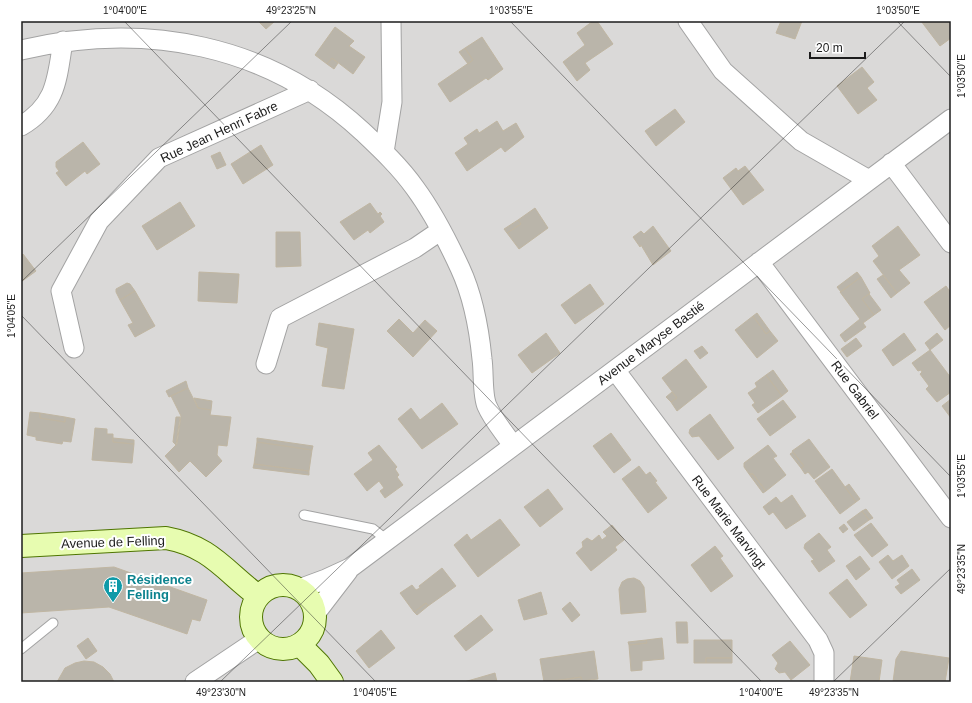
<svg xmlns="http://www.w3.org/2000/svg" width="972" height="703" font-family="Arial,sans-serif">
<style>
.residential{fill:#dad9d8}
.building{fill:#bab5aa;stroke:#c0b6a2}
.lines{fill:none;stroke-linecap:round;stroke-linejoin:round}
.lane-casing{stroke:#a3a3a3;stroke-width:11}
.street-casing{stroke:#a3a3a3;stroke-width:21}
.secondary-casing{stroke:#4e7500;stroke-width:24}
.lane{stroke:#fff;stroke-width:9}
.street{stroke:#fff;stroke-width:19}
.secondary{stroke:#e7fcb0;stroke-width:22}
.ticks{fill:none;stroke:#1c1c1c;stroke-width:1;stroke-opacity:0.45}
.labels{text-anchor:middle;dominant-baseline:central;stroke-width:4;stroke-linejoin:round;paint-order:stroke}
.street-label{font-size:13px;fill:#1c1c1c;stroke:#fff}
.culture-label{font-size:13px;font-weight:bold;fill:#0d838f;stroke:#fff;text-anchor:start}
.neatline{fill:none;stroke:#1c1c1c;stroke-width:1.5}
.ticks-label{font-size:10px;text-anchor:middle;fill:#1c1c1c}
</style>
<rect width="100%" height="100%" fill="#eeece0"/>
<path class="residential" d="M 21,21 L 951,21 L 951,682 L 21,682 Z"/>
<path class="building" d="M 258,21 L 275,21 L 266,29 Z
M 593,21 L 597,21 L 613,44 L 585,63 L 590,70 L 577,81 L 563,62 L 585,45 L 577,33 Z
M 781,21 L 802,21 L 795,39 L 776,33 Z
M 921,21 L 951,21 L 951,38 L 940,46 Z
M 335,27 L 354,41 L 349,46 L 365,57 L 353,74 L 332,58 L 327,64 L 315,55 Z
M 482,37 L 503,69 L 488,80 L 486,78 L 450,102 L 438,84 L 473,60 L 465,48 Z
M 465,48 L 473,60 L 468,64 L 459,52 Z
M 332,58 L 338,63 L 334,69 L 327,64 Z
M 862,67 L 874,82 L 867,88 L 877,100 L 858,114 L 837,86 Z
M 675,109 L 685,122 L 656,146 L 645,131 Z
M 497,121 L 503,131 L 516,123 L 524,137 L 505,152 L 501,147 L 467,171 L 455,153 L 468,144 L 464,138 L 477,129 L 479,133 Z
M 83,142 L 100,164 L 87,174 L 85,171 L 66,186 L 56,173 L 59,171 L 56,167 L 56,162 Z
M 261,145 L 273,165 L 243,184 L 231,164 Z
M 220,152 L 226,165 L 217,169 L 211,156 Z
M 745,166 L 764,190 L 743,205 L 723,178 L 736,168 L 738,171 Z
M 180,202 L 195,226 L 157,250 L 142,226 Z
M 370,203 L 378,214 L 380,212 L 382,214 L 380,216 L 384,222 L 370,233 L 368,230 L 354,240 L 340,222 Z
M 535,208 L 548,228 L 519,249 L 507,233 L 521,224 L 518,220 Z
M 518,220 L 521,224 L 507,233 L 504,229 Z
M 653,226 L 671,251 L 653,265 L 641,245 L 640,247 L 633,237 L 641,231 L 644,234 Z
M 898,226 L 920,255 L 899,270 L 910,283 L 897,293 L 873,261 L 879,256 L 872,246 Z
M 276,232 L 300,232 L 301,266 L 276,267 Z
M 23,254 L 36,271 L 21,282 L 21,256 Z
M 199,272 L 239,274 L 237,303 L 198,301 Z
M 857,272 L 861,277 L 841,292 L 837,287 Z
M 883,275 L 897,293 L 891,298 L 877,279 Z
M 861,277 L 870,293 L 862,299 L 874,315 L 863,323 L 866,327 L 845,342 L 840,335 L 860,319 L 840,292 Z
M 127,283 L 130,284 L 135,291 L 120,300 L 116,292 L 116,289 Z
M 590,284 L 604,304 L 575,324 L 561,305 Z
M 946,286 L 951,293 L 951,325 L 945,330 L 924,302 Z
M 135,291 L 155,326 L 135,337 L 128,325 L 133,323 L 120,300 Z
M 869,294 L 881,310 L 874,315 L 862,299 Z
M 757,313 L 770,331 L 766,334 L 753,316 Z
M 753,316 L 766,334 L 770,331 L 778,341 L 757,358 L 735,330 Z
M 399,319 L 413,333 L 425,320 L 437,331 L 413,357 L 387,331 Z
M 319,323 L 354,329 L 344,389 L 322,386 L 328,348 L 316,345 Z
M 546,333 L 560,353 L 532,373 L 518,355 Z
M 904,333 L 916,350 L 893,366 L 882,350 Z
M 937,333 L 943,340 L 930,350 L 925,343 Z
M 856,338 L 862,346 L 847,357 L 841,349 Z
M 702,346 L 708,353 L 700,359 L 694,351 Z
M 930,350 L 951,378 L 951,392 L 937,402 L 926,389 L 929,386 L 920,374 L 922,372 L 921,370 L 918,371 L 912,363 Z
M 686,359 L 707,387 L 677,411 L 671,402 L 677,398 L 662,378 Z
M 773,370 L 788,391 L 782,396 L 766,375 Z
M 766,375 L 782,396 L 758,413 L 752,405 L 755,403 L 748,393 L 757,387 L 755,383 Z
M 186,381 L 188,388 L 169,397 L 166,391 Z
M 188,388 L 198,408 L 211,410 L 210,415 L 231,417 L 227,446 L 218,445 L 217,455 L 222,461 L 206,477 L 190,461 L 179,472 L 165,456 L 177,444 L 181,416 L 171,396 Z
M 672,392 L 677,398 L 671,402 L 666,397 Z
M 194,398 L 212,401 L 211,410 L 198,408 Z
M 951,399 L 951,418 L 942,406 Z
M 783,400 L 796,417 L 770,436 L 757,419 Z
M 442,403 L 458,424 L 422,449 L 398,419 L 411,408 L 420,420 Z
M 30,412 L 40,413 L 40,418 L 65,422 L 65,417 L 75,419 L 71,442 L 63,441 L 62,444 L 36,440 L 36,437 L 27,435 Z
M 40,413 L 65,417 L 65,422 L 40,418 Z
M 710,414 L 734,448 L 718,460 L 699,436 L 692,437 L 689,433 L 690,429 Z
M 176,417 L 180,417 L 176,445 L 173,442 Z
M 95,428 L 107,429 L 107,434 L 113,434 L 113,442 L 134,444 L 132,463 L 92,460 Z
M 611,433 L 631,460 L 614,473 L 593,446 Z
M 113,438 L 134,440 L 134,444 L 113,442 Z
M 257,438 L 313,446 L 312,450 L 257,442 Z
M 809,439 L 830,467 L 814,479 L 808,472 L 805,474 L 801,468 L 804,466 L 792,451 Z
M 257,442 L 312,450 L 309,471 L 254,464 Z
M 379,445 L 397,467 L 395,469 L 399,475 L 397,477 L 403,485 L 385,498 L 380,491 L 384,488 L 379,481 L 367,491 L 354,474 L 373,460 L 368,453 Z
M 768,445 L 777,456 L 773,458 L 786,475 L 766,491 L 753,474 L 749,474 L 744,467 L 744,463 Z
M 793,452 L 804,466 L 801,468 L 790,454 Z
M 254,464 L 309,471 L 309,475 L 253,468 Z
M 639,466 L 646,475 L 650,472 L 657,481 L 655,482 L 667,498 L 648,513 L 622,479 Z
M 832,469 L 856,502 L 840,514 L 815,481 Z
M 749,474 L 753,474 L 766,491 L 763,493 Z
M 849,484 L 860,499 L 856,502 L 845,487 Z
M 548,489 L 563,509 L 540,527 L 524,507 Z
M 792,495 L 806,516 L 786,529 L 773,512 L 769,515 L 763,507 L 776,497 L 781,503 Z
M 866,509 L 873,518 L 869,520 L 862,511 Z
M 862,511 L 869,520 L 854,531 L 847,522 Z
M 500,519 L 520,545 L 478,577 L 454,545 L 467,534 L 471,540 Z
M 871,523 L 888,545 L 872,557 L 854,535 Z
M 844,524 L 848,529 L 843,533 L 839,528 Z
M 612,525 L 624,540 L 615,547 L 617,550 L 591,571 L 576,553 L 583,547 L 582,542 L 587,538 L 592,541 L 599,535 L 602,540 L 607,536 L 603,532 Z
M 819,533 L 831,547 L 827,550 L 835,561 L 819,572 L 811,561 L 814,560 L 804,548 L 805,544 Z
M 715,546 L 723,556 L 720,558 L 733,576 L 711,592 L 691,565 Z
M 888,555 L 893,561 L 902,555 L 909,566 L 892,579 L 879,562 Z
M 860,556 L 870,569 L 856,580 L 846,566 Z
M 114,567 L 207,600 L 200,621 L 192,619 L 187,634 L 109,607 L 21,613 L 21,573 Z
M 442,568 L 456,586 L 428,606 L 426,603 L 414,612 L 400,593 L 412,585 L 416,590 L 420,588 L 419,586 Z
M 912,569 L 920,580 L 901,594 L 895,587 L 900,584 L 897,580 Z
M 634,578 L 640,581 L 644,587 L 646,612 L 621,614 L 619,589 L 622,582 L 627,579 Z
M 847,579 L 867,605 L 850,618 L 829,593 Z
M 541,592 L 547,614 L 524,620 L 518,600 Z
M 570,602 L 580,615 L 572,622 L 562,609 Z
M 426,603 L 428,606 L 417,615 L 414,612 Z
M 481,615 L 493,630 L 466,651 L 454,636 Z
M 676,622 L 687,622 L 688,643 L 677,643 Z
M 381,630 L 395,648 L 369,668 L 356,651 Z
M 88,638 L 97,651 L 86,659 L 77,646 Z
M 662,638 L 664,659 L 642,661 L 642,670 L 631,671 L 629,645 L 647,643 L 646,640 Z
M 646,640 L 647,643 L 629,645 L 628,642 Z
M 694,640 L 732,640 L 732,658 L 706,658 L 706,663 L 694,663 Z
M 790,641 L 810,665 L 791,680 L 785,672 L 779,673 L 775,669 L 778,663 L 772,655 Z
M 594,651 L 598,679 L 582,681 L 581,677 L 544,682 L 540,659 Z
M 901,651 L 949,658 L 945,682 L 893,682 L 896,659 Z
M 854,656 L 882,660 L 879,682 L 850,682 Z
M 706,658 L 732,658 L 732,663 L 706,663 Z
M 84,661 L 94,662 L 103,667 L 110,674 L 114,682 L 57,682 L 65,668 L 75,663 Z
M 495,673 L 497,682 L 464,682 Z
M 581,677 L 582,681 L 550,682 Z"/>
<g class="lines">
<defs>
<path id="lane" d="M 304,515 L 373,529 L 387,540
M 21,649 L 53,623"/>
<path id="street" d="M 688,21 L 723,71 L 801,141 L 869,180
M 21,50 C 146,21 268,44 363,132 C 382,150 400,167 415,188 C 432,211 448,242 460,268 C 473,296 479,328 482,359 C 484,372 482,395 487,406 C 493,420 505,433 513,446
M 21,126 C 57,105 57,78 63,41
M 384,152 L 392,102 L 391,21
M 891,163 L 951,243
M 759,262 L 951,518
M 74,348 L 61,291 L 99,221 L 159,158 L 310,90
M 266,364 L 280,318 L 415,248 L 440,231
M 615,370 L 818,640 L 824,653 L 824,682
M 299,589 L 326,579 L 350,568 L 951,119
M 315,614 L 348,571
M 195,682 L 259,639"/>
<path id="secondary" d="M 21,546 L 166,538 C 210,546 225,571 258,596
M251 617a32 32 0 1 1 64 0a32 32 0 1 1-64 0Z
M 300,645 L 319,664 L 332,682"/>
</defs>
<use href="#lane" class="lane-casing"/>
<use href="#street" class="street-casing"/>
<use href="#secondary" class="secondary-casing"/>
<use href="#lane" class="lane"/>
<use href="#street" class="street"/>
<use href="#secondary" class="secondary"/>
</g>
<path class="ticks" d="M 124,21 L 762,682M 510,21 L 951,477M 897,21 L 951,77M 21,282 L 292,21M 21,315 L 376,682M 220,682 L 905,21M 833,682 L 951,568"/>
<defs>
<symbol id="building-pin" viewBox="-11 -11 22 30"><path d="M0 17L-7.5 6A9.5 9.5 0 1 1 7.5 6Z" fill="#0f9aa8" stroke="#fff"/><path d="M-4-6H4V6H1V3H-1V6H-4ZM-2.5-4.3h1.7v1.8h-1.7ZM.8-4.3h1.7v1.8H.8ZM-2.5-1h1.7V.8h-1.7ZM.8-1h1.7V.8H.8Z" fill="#fff"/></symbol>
</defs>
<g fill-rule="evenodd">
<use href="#building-pin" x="102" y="575" width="22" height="30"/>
</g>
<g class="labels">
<g class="street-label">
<text transform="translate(219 132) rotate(-25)">Rue Jean Henri Fabre</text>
<text transform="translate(651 343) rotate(-37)">Avenue Maryse Bastié</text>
<text transform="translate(855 390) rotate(53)">Rue Gabriel</text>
<text transform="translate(729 522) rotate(53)">Rue Marie Marvingt</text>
<text transform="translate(113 542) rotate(-2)">Avenue de Felling</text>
</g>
<g class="culture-label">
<text x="127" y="579">Résidence<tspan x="127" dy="15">Felling</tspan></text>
</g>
</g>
<rect width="972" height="703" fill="none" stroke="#ffffff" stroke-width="44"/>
<path d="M810 52v6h55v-6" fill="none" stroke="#1c1c1c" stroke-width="2"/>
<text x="816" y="52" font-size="12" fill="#1c1c1c" stroke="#ffffff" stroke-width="3" paint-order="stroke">20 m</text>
<rect x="22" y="22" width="928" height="659" class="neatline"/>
<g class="ticks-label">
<text x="125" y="14">1°04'00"E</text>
<text x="291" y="14">49°23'25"N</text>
<text x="511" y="14">1°03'55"E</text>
<text x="898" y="14">1°03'50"E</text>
<text transform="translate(961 76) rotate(-90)" y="4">1°03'50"E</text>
<text transform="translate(11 316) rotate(-90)" y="4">1°04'05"E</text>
<text transform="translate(961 476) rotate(-90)" y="4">1°03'55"E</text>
<text transform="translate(961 569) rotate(-90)" y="4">49°23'35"N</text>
<text x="221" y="696">49°23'30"N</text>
<text x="375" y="696">1°04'05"E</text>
<text x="761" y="696">1°04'00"E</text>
<text x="834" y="696">49°23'35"N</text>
</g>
</svg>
